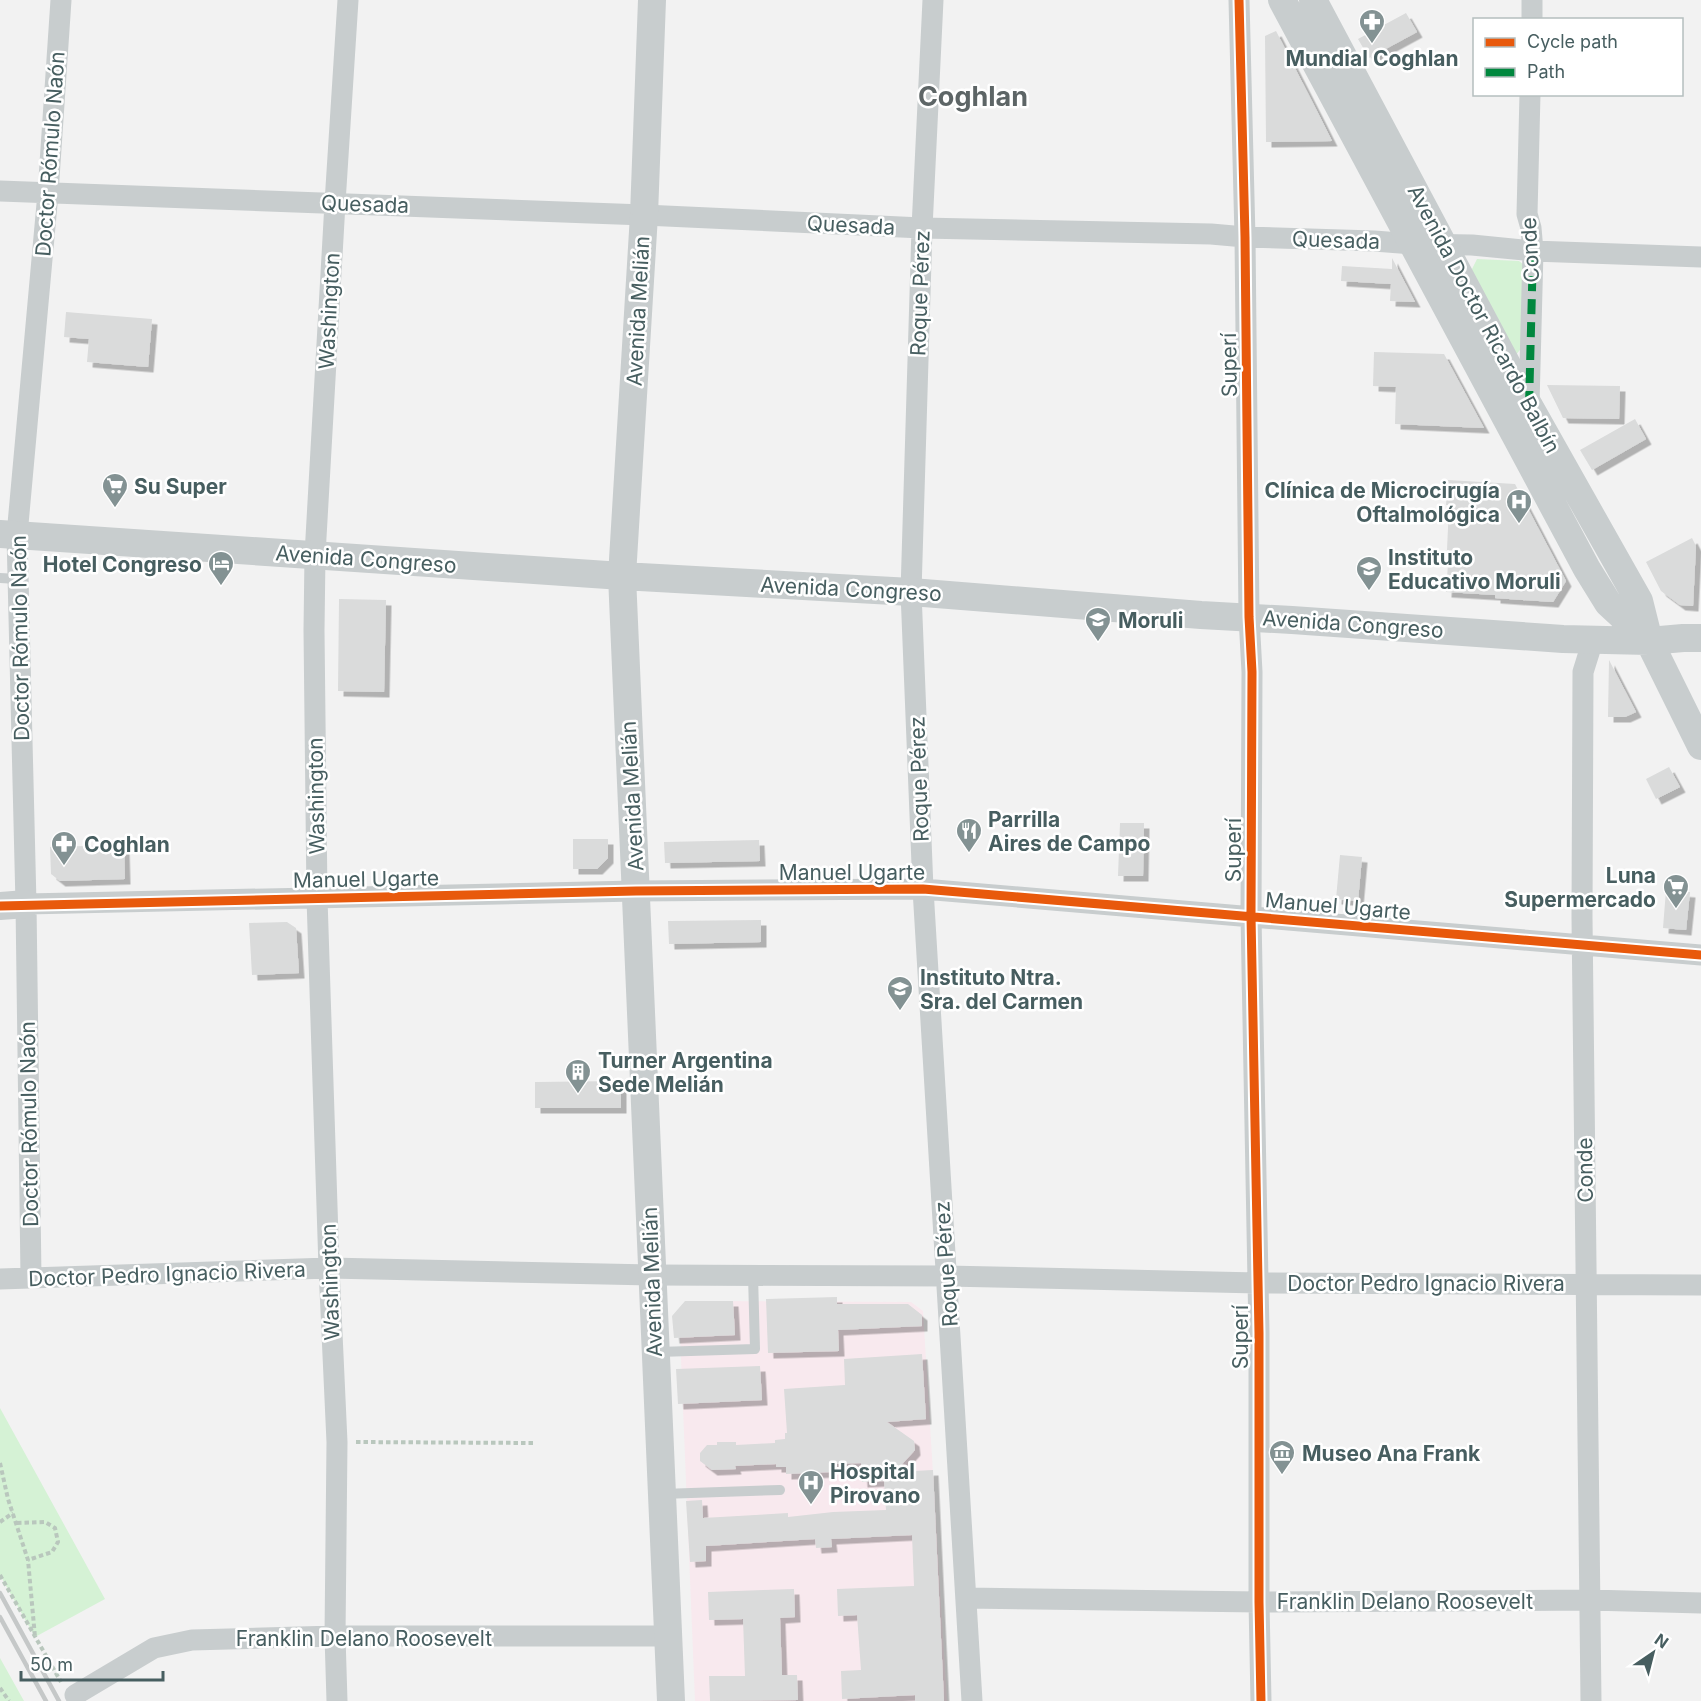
<svg xmlns="http://www.w3.org/2000/svg" width="1701" height="1701" font-family="Inter,sans-serif">
<style>
.medical{fill:#f8e9ee}
.green{fill:#d5f2d5}
.building{fill:#dadbdb;filter:url(#shadow)}
.lines{fill:none;stroke-linecap:round;stroke-linejoin:round}
.path{stroke:#b9c7bd;stroke-width:4;stroke-dasharray:4.5 3;stroke-linecap:butt}
.lane{stroke:#c8cdce;stroke-width:10}
.street{stroke:#c8cdce;stroke-width:21}
.secondary{stroke:#c8cdce;stroke-width:28}
.rail{stroke:#c5c8c8;stroke-width:4.5}
.quiet{stroke:#00873e;stroke-width:8;stroke-dasharray:15 8;stroke-linecap:butt}
.cycleway-casing{stroke:#fff;stroke-width:13}
.cycleway{stroke:#e8590c;stroke-width:9}
.labels{text-anchor:middle;dominant-baseline:central;stroke-width:5;stroke-linejoin:round;paint-order:stroke}
.poi-label{font-size:21px;font-weight:bold;fill:#475e60;stroke:#fff;text-anchor:start}
.street-label{font-size:21px;fill:#475e60;stroke:#fff}
.district-label{font-size:27px;font-weight:bold;fill:#5d6566;stroke:#fff}
</style>
<defs>
<filter id="shadow"><feDropShadow dx="5.5" dy="5.5" stdDeviation="0" flood-color="#0004"/></filter>
</defs>
<rect width="100%" height="100%" fill="#f2f2f2"/>
<path class="medical" d="M 687,1301 L 911,1302 L 923,1311 L 947,1701 L 695,1701 L 679,1310 Z"/>
<path class="green" d="M 1477,259 L 1519,261 L 1525,266 L 1524,345 L 1515,356 L 1471,271 Z
M 0,1408 L 105,1599 L 35,1637 L 0,1575 Z
M 0,1658 L 24,1701 L 0,1701 Z"/>
<path class="building" d="M 1406,13 L 1417,32 L 1369,58 L 1358,39 Z
M 1276,31 L 1320,117 L 1332,141 L 1266,142 L 1265,36 Z
M 1392,258 L 1415,302 L 1390,301 L 1391,284 L 1341,281 L 1342,266 L 1392,269 Z
M 66,312 L 152,319 L 148,367 L 87,362 L 89,339 L 64,337 Z
M 1374,352 L 1444,354 L 1484,428 L 1395,424 L 1396,387 L 1373,386 Z
M 1547,385 L 1620,386 L 1619,419 L 1563,418 Z
M 1635,419 L 1646,439 L 1592,470 L 1580,450 Z
M 1448,480 L 1515,484 L 1566,581 L 1553,602 L 1495,598 L 1495,595 L 1446,592 L 1449,550 L 1447,550 L 1449,505 L 1446,505 Z
M 1692,538 L 1696,546 L 1693,606 L 1680,605 L 1661,591 L 1646,562 Z
M 339,599 L 386,600 L 384,692 L 338,691 Z
M 1609,660 L 1636,712 L 1625,717 L 1608,717 Z
M 1669,767 L 1680,787 L 1656,799 L 1646,779 Z
M 1120,823 L 1144,823 L 1143,876 L 1118,876 Z
M 573,839 L 608,839 L 608,858 L 597,869 L 573,869 Z
M 759,840 L 760,861 L 665,863 L 664,842 Z
M 124,845 L 125,879 L 60,881 L 51,874 L 50,847 Z
M 1340,855 L 1362,857 L 1358,901 L 1336,899 Z
M 1666,890 L 1690,892 L 1686,930 L 1663,928 Z
M 761,920 L 761,942 L 669,944 L 668,921 Z
M 287,922 L 296,928 L 299,973 L 252,975 L 249,923 Z
M 621,1081 L 621,1108 L 535,1108 L 535,1082 Z
M 837,1297 L 837,1304 L 908,1304 L 922,1315 L 922,1326 L 838,1330 L 839,1351 L 768,1353 L 766,1299 Z
M 685,1301 L 733,1301 L 735,1335 L 674,1338 L 672,1316 Z
M 922,1354 L 926,1419 L 887,1422 L 914,1441 L 915,1450 L 895,1472 L 933,1470 L 944,1701 L 915,1701 L 915,1695 L 842,1699 L 841,1671 L 861,1670 L 857,1615 L 838,1616 L 837,1589 L 914,1586 L 912,1535 L 831,1539 L 832,1547 L 816,1548 L 815,1539 L 706,1546 L 706,1561 L 690,1562 L 686,1501 L 702,1500 L 703,1518 L 788,1513 L 788,1517 L 833,1512 L 886,1510 L 884,1481 L 862,1482 L 861,1463 L 831,1464 L 831,1472 L 786,1474 L 786,1467 L 776,1467 L 776,1464 L 735,1466 L 736,1469 L 712,1470 L 700,1461 L 700,1453 L 707,1445 L 717,1445 L 717,1442 L 736,1442 L 736,1445 L 775,1443 L 775,1440 L 785,1439 L 785,1433 L 787,1433 L 784,1389 L 845,1385 L 844,1359 Z
M 760,1366 L 762,1400 L 678,1404 L 676,1369 Z
M 794,1589 L 795,1617 L 780,1618 L 782,1675 L 797,1675 L 798,1700 L 710,1701 L 709,1676 L 745,1676 L 743,1619 L 709,1620 L 708,1592 Z"/>
<g class="lines">
<path class="path" d="M 356,1442 L 535,1443
M 0,1463 L 8,1499 L 28,1560 L 35,1637
M 0,1522 L 13,1513
M 17,1523 L 45,1522 L 55,1528 L 58,1542 L 52,1552 L 28,1560
M 0,1575 L 61,1682
M 0,1688 L 9,1701"/>
<path class="lane" d="M 0,578 L 18,579
M 658,1352 L 755,1349 L 753,1275
M 662,1494 L 780,1490"/>
<path class="street" d="M 933,0 L 922,228 L 911,592 L 923,889 L 972,1701
M 1239,0 L 1245,237 L 1249,617 L 1252,672 L 1251,916 L 1259,1333 L 1259,1602 L 1261,1701
M 1532,20 L 1532,0
M 0,191 L 644,215 L 922,228 L 1211,234 L 1245,237 L 1374,241 L 1413,244 L 1472,245 L 1533,251 L 1701,257
M 1529,405 L 1533,251 L 1531,228 L 1527,214 L 1530,94
M 26,904 L 636,891 L 923,889 L 1701,955
M 31,1278 L 26,904 L 17,535 L 48,193 L 61,0
M 0,1279 L 329,1268 L 652,1275 L 946,1276 L 1258,1283 L 1701,1285
M 966,1598 L 1259,1602 L 1590,1600 L 1701,1603
M 75,1695 L 154,1648 L 192,1640 L 335,1636 L 668,1636
M 337,1701 L 335,1636 L 337,1442 L 329,1268 L 317,898 L 314,630 L 315,555 L 335,203 L 348,0
M 1591,1701 L 1582,917 L 1583,672 L 1593,640"/>
<path class="secondary" d="M 652,0 L 644,215 L 622,576 L 671,1701
M 1282,0 L 1587,569 L 1608,603 L 1649,641
M 1313,0 L 1529,406 L 1639,601 L 1649,641 L 1701,746
M 0,534 L 622,576 L 911,592 L 1201,615 L 1292,620 L 1563,639 L 1649,641 L 1683,638 L 1701,638
M 0,906 L 26,904"/>
<path class="rail" d="M 0,1593 L 59,1701
M 0,1617 L 46,1701"/>
<path class="quiet" d="M 1529,406 L 1533,251"/>
<defs>
<path id="cycleway" d="M 1239,0 L 1245,237 L 1249,617 L 1252,672 L 1251,916 L 1259,1333 L 1259,1602 L 1261,1701
M 0,906 L 636,891 L 923,889 L 1701,955"/>
</defs>
<use href="#cycleway" class="cycleway-casing"/>
<use href="#cycleway" class="cycleway"/>
</g>
<defs>
<symbol id="pharmacy-pin" viewBox="-11 -11 22 30"><path d="M0 17L-7.5 6A9.5 9.5 0 1 1 7.5 6Z" fill="#839293" stroke="#fff"/><path d="M-2-6h4v4h4v4h-4v4h-4v-4h-4v-4h4Z" fill="#fff"/></symbol>
<symbol id="supermarket-pin" viewBox="-11 -11 22 30"><path d="M0 17L-7.5 6A9.5 9.5 0 1 1 7.5 6Z" fill="#839293" stroke="#fff"/><path d="M-6-5.5h2.5l.6 2H6L4.5 2H-2.5L-4.4-4H-6ZM-1.5 3.2a1.3 1.3 0 1 0 .1 0ZM3 3.2a1.3 1.3 0 1 0 .1 0Z" fill="#fff"/></symbol>
<symbol id="hospital-pin" viewBox="-11 -11 22 30"><path d="M0 17L-7.5 6A9.5 9.5 0 1 1 7.5 6Z" fill="#839293" stroke="#fff"/><path d="M-5-5h3v3.5h4V-5h3V5h-3V1.5h-4V5h-3Z" fill="#fff"/></symbol>
<symbol id="hotel-pin" viewBox="-11 -11 22 30"><path d="M0 17L-7.5 6A9.5 9.5 0 1 1 7.5 6Z" fill="#839293" stroke="#fff"/><path d="M-6-4.5h1.5V1H6V5H4.5V3h-9V5H-6ZM-4 0a1.8 1.8 0 1 1 3.6 0ZM.5 0V-2.5h3Q6-2.5 6 0Z" fill="#fff"/></symbol>
<symbol id="school-pin" viewBox="-11 -11 22 30"><path d="M0 17L-7.5 6A9.5 9.5 0 1 1 7.5 6Z" fill="#839293" stroke="#fff"/><path d="M0-5L7-2L0 1L-7-2ZM-4 1L0 2.5L4 1V4Q0 6-4 4Z" fill="#fff"/></symbol>
<symbol id="restaurant-pin" viewBox="-11 -11 22 30"><path d="M0 17L-7.5 6A9.5 9.5 0 1 1 7.5 6Z" fill="#839293" stroke="#fff"/><path d="M-5-6h1v4h1v-4h1v4h1v-4h1v5L-1.5 .5V6h-2V.5L-5-1ZM5-6V6H3V1.5H1.5Q1.5-4 5-6Z" fill="#fff"/></symbol>
<symbol id="building-pin" viewBox="-11 -11 22 30"><path d="M0 17L-7.5 6A9.5 9.5 0 1 1 7.5 6Z" fill="#839293" stroke="#fff"/><path d="M-4-6H4V6H1V3H-1V6H-4ZM-2.5-4.3h1.7v1.8h-1.7ZM.8-4.3h1.7v1.8H.8ZM-2.5-1h1.7V.8h-1.7ZM.8-1h1.7V.8H.8Z" fill="#fff"/></symbol>
<symbol id="museum-pin" viewBox="-11 -11 22 30"><path d="M0 17L-7.5 6A9.5 9.5 0 1 1 7.5 6Z" fill="#839293" stroke="#fff"/><path d="M0-6L6-3V-2H-6V-3ZM-5-1h2V3h-2ZM-1-1h2V3h-2ZM3-1h2V3H3ZM-6 4H6V6H-6Z" fill="#fff"/></symbol>
</defs>
<g fill-rule="evenodd">
<use href="#pharmacy-pin" x="1357" y="7" width="30" height="40"/>
<use href="#supermarket-pin" x="100" y="471" width="30" height="40"/>
<use href="#hospital-pin" x="1504" y="487" width="30" height="40"/>
<use href="#hotel-pin" x="206" y="549" width="30" height="40"/>
<use href="#school-pin" x="1354" y="554" width="30" height="40"/>
<use href="#school-pin" x="1083" y="605" width="30" height="40"/>
<use href="#restaurant-pin" x="954" y="816" width="30" height="40"/>
<use href="#pharmacy-pin" x="49" y="829" width="30" height="40"/>
<use href="#supermarket-pin" x="1661" y="872" width="30" height="40"/>
<use href="#school-pin" x="885" y="974" width="30" height="40"/>
<use href="#building-pin" x="563" y="1057" width="30" height="40"/>
<use href="#museum-pin" x="1267" y="1438" width="30" height="40"/>
<use href="#hospital-pin" x="796" y="1468" width="30" height="40"/>
</g>
<g class="labels">
<g class="poi-label">
<text x="1372" y="58" text-anchor="middle">Mundial Coghlan</text>
<text x="134" y="486">Su Super</text>
<text x="1500" y="490" text-anchor="end">Clínica de Microcirugía<tspan x="1500" dy="24">Oftalmológica</tspan></text>
<text x="1388" y="557">Instituto<tspan x="1388" dy="24">Educativo Moruli</tspan></text>
<text x="202" y="564" text-anchor="end">Hotel Congreso</text>
<text x="1118" y="620">Moruli</text>
<text x="988" y="819">Parrilla<tspan x="988" dy="24">Aires de Campo</tspan></text>
<text x="84" y="844">Coghlan</text>
<text x="1656" y="875" text-anchor="end">Luna<tspan x="1656" dy="24">Supermercado</tspan></text>
<text x="920" y="977">Instituto Ntra.<tspan x="920" dy="24">Sra. del Carmen</tspan></text>
<text x="598" y="1060">Turner Argentina<tspan x="598" dy="24">Sede Melián</tspan></text>
<text x="1302" y="1453">Museo Ana Frank</text>
<text x="830" y="1471">Hospital<tspan x="830" dy="24">Pirovano</tspan></text>
</g>
<g class="street-label">
<text transform="translate(50 154) rotate(-86)">Doctor Rómulo Naón</text>
<text transform="translate(365 204) rotate(2)">Quesada</text>
<text transform="translate(851 225) rotate(3)">Quesada</text>
<text transform="translate(1336 240) rotate(2)">Quesada</text>
<text transform="translate(1530 250) rotate(-93)">Conde</text>
<text transform="translate(920 293) rotate(-88)">Roque Pérez</text>
<text transform="translate(329 311) rotate(-87)">Washington</text>
<text transform="translate(638 311) rotate(-87)">Avenida Melián</text>
<text transform="translate(1484 319) rotate(62)">Avenida Doctor Ricardo Balbín</text>
<text transform="translate(1229 365) rotate(-91)">Superí</text>
<text transform="translate(366 559) rotate(4)">Avenida Congreso</text>
<text transform="translate(851 589) rotate(3)">Avenida Congreso</text>
<text transform="translate(1353 624) rotate(4)">Avenida Congreso</text>
<text transform="translate(20 638) rotate(-91)">Doctor Rómulo Naón</text>
<text transform="translate(919 779) rotate(-92)">Roque Pérez</text>
<text transform="translate(316 796) rotate(-91)">Washington</text>
<text transform="translate(632 796) rotate(-93)">Avenida Melián</text>
<text transform="translate(1233 850) rotate(-90)">Superí</text>
<text x="852" y="872">Manuel Ugarte</text>
<text transform="translate(366 879) rotate(-1)">Manuel Ugarte</text>
<text transform="translate(1338 906) rotate(5)">Manuel Ugarte</text>
<text transform="translate(29 1124) rotate(-91)">Doctor Rómulo Naón</text>
<text transform="translate(1585 1170) rotate(-91)">Conde</text>
<text transform="translate(946 1264) rotate(-94)">Roque Pérez</text>
<text transform="translate(167 1274) rotate(-2)">Doctor Pedro Ignacio Rivera</text>
<text transform="translate(330 1282) rotate(-92)">Washington</text>
<text transform="translate(652 1282) rotate(-92)">Avenida Melián</text>
<text x="1426" y="1283">Doctor Pedro Ignacio Rivera</text>
<text transform="translate(1240 1337) rotate(-90)">Superí</text>
<text x="1405" y="1601">Franklin Delano Roosevelt</text>
<text x="364" y="1638">Franklin Delano Roosevelt</text>
</g>
<g class="district-label">
<text x="973" y="96">Coghlan</text>
</g>
</g>
<rect x="1473" y="18" width="210" height="78" fill="#ffffff" stroke="#b5bfbf" stroke-width="1.5"/>
<rect x="1485" y="38" width="30" height="9" fill="#e8590c" stroke="#b5bfbf" stroke-width="1.5"/>
<text x="1527" y="48" font-size="18" fill="#475e60">Cycle path</text>
<rect x="1485" y="68" width="30" height="9" fill="#00873e" stroke="#b5bfbf" stroke-width="1.5"/>
<text x="1527" y="78" font-size="18" fill="#475e60">Path</text>
<g transform="translate(1653 1653) rotate(35)" stroke="#ffffff" stroke-width="4.5" paint-order="stroke">
<path d="M0-4.5L10 22L0 15L-10 22Z" fill="#475e60"/>
<text y="-9" font-size="16" font-weight="bold" text-anchor="middle" fill="#475e60">N</text>
</g>
<path d="M21 1671v9h142v-9" fill="none" stroke="#475e60" stroke-width="3"/>
<text x="30" y="1671" font-size="18" fill="#475e60" stroke="#ffffff" stroke-width="4.5" paint-order="stroke">50 m</text>
</svg>
